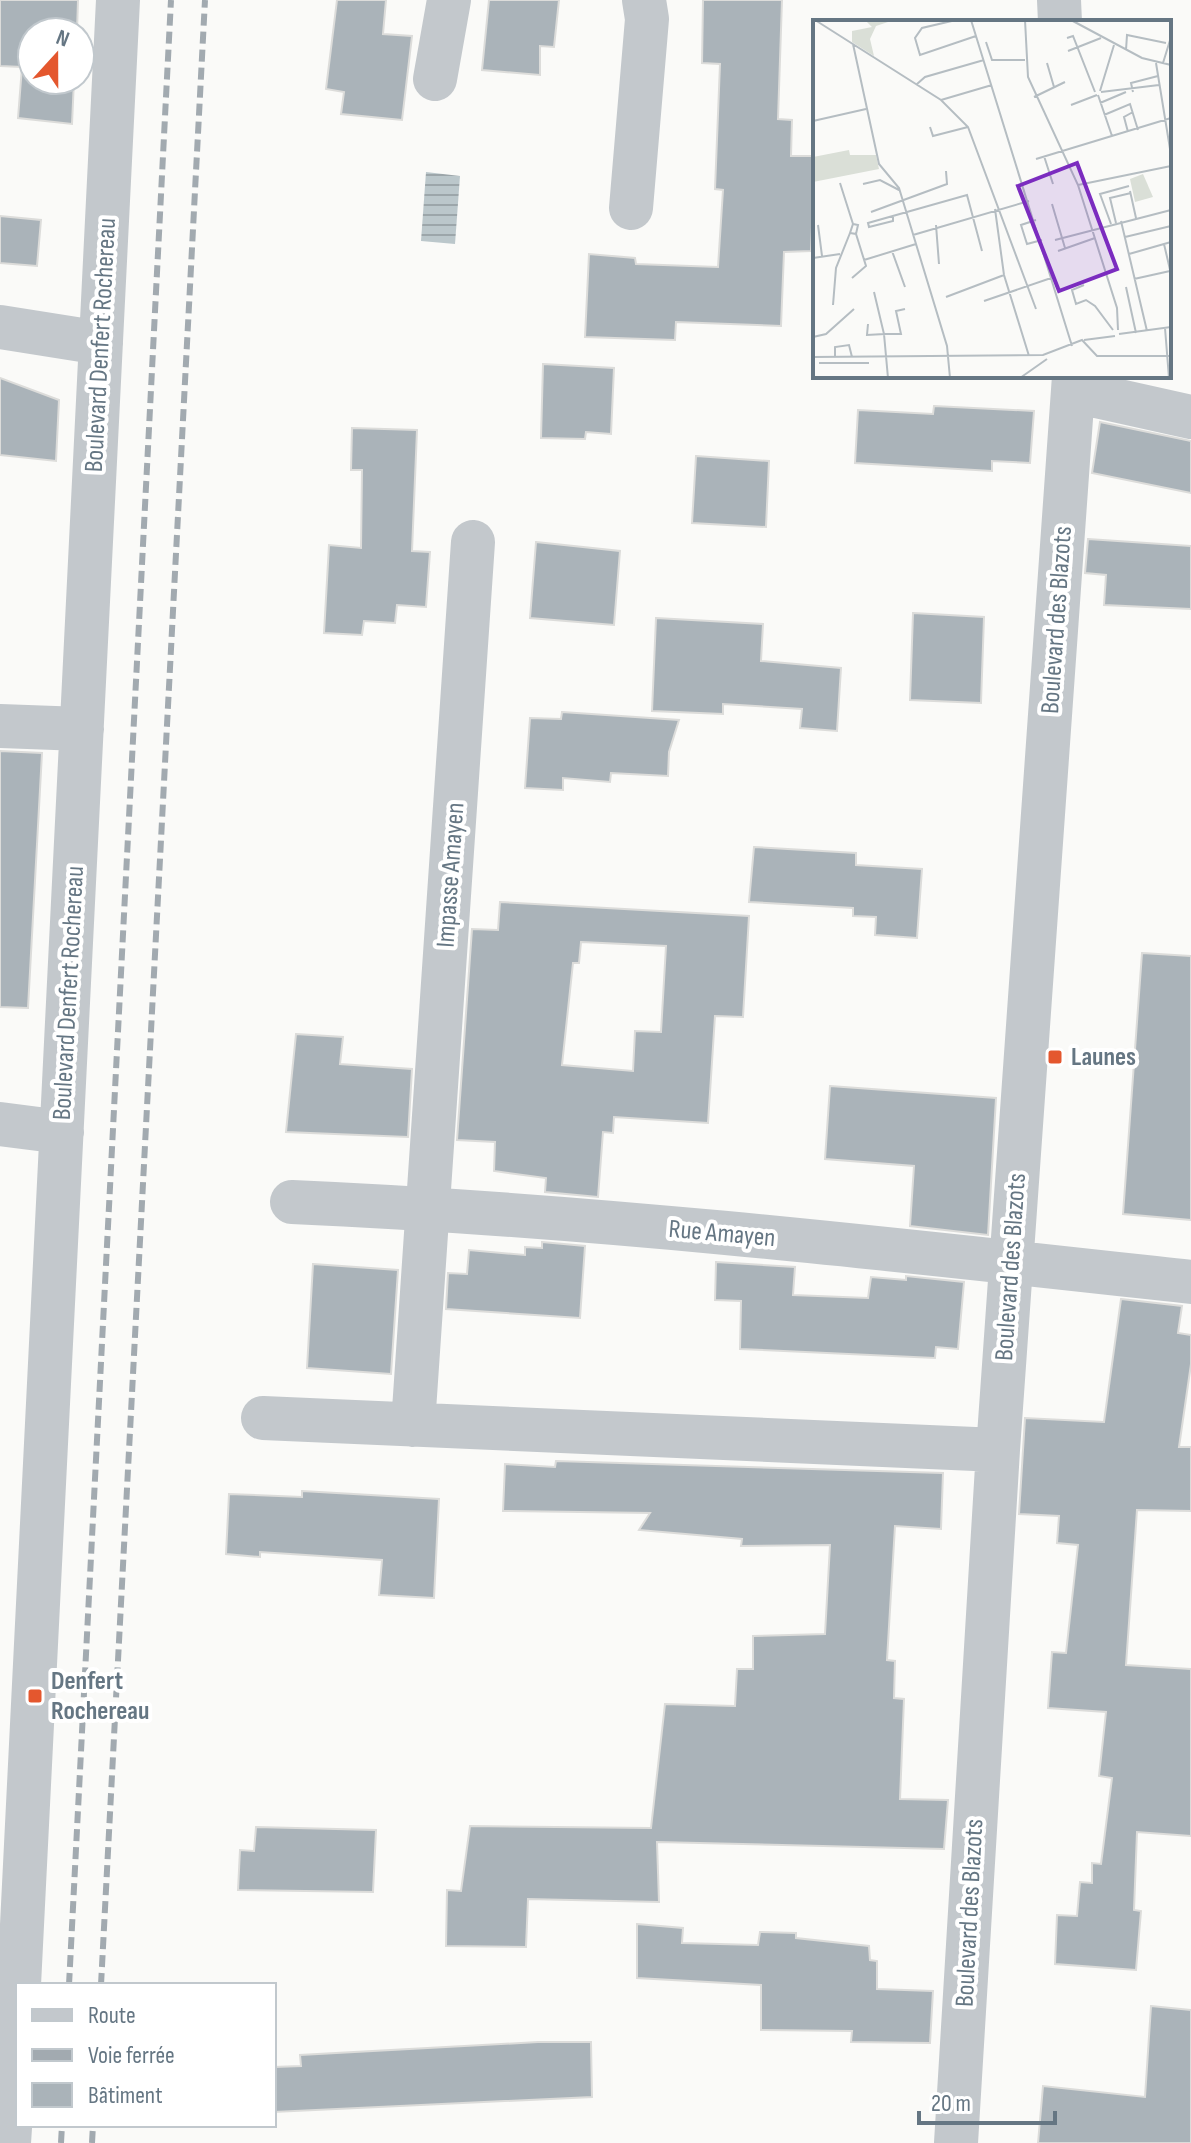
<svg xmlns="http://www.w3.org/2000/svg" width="1191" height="2143" font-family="'Sofia Sans Condensed',sans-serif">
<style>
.water{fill:url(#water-rules)}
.building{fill:#aab3b9;stroke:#dcdcda;stroke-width:2;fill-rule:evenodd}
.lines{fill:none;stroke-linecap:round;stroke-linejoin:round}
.minor{stroke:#c3c8cc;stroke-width:44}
.rail{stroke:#a2aab0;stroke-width:6;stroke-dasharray:12 6;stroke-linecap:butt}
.poi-dot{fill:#e4572e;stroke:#fff;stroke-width:3}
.labels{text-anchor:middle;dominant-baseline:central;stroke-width:8;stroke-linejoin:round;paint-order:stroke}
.street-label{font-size:26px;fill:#657683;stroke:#fff}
.poi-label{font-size:26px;font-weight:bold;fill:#657683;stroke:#fff;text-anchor:start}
.inset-road{fill:none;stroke:#b5bdc2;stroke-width:2}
.view{fill:#7b2cbf;fill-opacity:0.15;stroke:#7b2cbf;stroke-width:4}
.inset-edge{fill:none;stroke:#657683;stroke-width:4}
</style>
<defs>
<pattern id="water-rules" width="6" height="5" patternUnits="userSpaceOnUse" patternTransform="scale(2)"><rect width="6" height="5" fill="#bbc7cb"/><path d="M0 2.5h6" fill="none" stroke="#9ca6aa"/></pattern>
</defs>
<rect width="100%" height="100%" fill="#fafaf8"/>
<path class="water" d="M 426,172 L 460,176 L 455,244 L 421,241 Z"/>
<path class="building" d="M 0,0 L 78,0 L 77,32 L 32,32 L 32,80 L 74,80 L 72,124 L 18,118 L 22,67 L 0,66 Z
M 337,0 L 386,0 L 383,34 L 412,36 L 402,120 L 341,114 L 344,92 L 326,89 Z
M 489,0 L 559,0 L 554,47 L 540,46 L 540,75 L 482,70 Z
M 703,0 L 782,0 L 778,119 L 792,120 L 791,156 L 815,156 L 811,251 L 784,252 L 781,326 L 676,322 L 675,340 L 585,337 L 589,254 L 635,258 L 636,264 L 718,267 L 723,190 L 715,189 L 720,64 L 702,63 Z
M 0,216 L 41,220 L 37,266 L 0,263 Z
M 543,364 L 614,368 L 611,434 L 586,432 L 585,439 L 541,438 Z
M 0,378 L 59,400 L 56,461 L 0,455 Z
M 934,406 L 1034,411 L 1030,463 L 992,461 L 992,471 L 855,463 L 858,410 L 933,414 Z
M 1100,422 L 1191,441 L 1191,493 L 1092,473 Z
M 352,428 L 417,430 L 412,551 L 430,552 L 426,607 L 397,605 L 395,623 L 364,621 L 362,635 L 324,633 L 329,545 L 361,548 L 362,470 L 351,470 Z
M 696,456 L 769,461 L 766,527 L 692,523 Z
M 1088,539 L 1191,546 L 1191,609 L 1104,605 L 1106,575 L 1085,573 Z
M 536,542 L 620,551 L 614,625 L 530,618 Z
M 913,613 L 984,617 L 981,703 L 910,700 Z
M 656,618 L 763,624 L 761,661 L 841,668 L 837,731 L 800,728 L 802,709 L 723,704 L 723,714 L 652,711 Z
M 562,712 L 679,720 L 669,752 L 668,776 L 611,773 L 610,782 L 563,778 L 563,790 L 525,788 L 530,718 L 561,719 Z
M 0,751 L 42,753 L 28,1008 L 0,1007 Z
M 754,847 L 856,853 L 856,865 L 922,869 L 917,938 L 875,935 L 876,917 L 853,916 L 853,908 L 749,902 Z
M 500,902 L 749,916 L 743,1017 L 715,1016 L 708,1123 L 614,1117 L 613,1133 L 603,1132 L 598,1197 L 545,1192 L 546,1178 L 494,1171 L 495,1142 L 457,1140 L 472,929 L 498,930 ZM 581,942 L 666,946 L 661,1032 L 635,1031 L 633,1071 L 562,1065 L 573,963 L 579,963 Z
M 1142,953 L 1191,956 L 1191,1220 L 1123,1214 Z
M 296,1034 L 343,1037 L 340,1064 L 412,1069 L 408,1137 L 286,1132 Z
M 830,1086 L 996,1098 L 988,1235 L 910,1226 L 914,1166 L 825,1159 Z
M 542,1242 L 585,1246 L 580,1318 L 446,1309 L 448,1273 L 467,1274 L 469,1250 L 525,1255 L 525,1247 L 542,1248 Z
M 716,1262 L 795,1267 L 793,1295 L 868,1298 L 871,1277 L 906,1280 L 906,1276 L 964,1282 L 958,1349 L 936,1347 L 935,1358 L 740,1349 L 741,1301 L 715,1300 Z
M 313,1264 L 398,1270 L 391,1374 L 307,1368 Z
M 1121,1299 L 1182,1306 L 1178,1333 L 1191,1335 L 1191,1364 L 1179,1447 L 1191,1447 L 1191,1511 L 1137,1510 L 1126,1665 L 1191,1669 L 1191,1836 L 1137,1832 L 1134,1910 L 1141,1911 L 1136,1970 L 1055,1964 L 1057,1915 L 1077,1916 L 1080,1882 L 1092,1883 L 1092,1863 L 1101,1864 L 1112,1778 L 1099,1776 L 1106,1712 L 1048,1708 L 1052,1652 L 1066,1653 L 1078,1545 L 1057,1543 L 1059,1516 L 1019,1514 L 1025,1418 L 1104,1422 Z
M 556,1461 L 943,1473 L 941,1529 L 895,1526 L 887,1660 L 895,1661 L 894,1698 L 904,1699 L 900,1799 L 948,1800 L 944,1849 L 657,1842 L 659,1902 L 528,1899 L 526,1947 L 446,1946 L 447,1890 L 461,1891 L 470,1826 L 651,1828 L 665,1704 L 735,1706 L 737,1669 L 753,1669 L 753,1636 L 825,1634 L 830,1545 L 741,1546 L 742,1539 L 639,1530 L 650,1513 L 503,1511 L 505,1464 L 555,1467 Z
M 302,1491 L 439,1499 L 434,1598 L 379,1595 L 382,1560 L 260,1552 L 260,1557 L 226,1554 L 229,1494 L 302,1497 Z
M 256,1827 L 376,1830 L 373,1892 L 238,1890 L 240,1850 L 254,1851 Z
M 637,1924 L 683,1928 L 682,1943 L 758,1945 L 760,1932 L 796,1933 L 796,1938 L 869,1946 L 870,1960 L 877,1961 L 877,1989 L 933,1991 L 930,2043 L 851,2042 L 852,2031 L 761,2030 L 761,1985 L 637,1978 Z
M 1151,2006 L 1191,2010 L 1191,2143 L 1038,2143 L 1043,2086 L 1145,2097 Z
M 538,2042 L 591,2042 L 592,2097 L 274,2112 L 274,2067 L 301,2066 L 300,2055 Z"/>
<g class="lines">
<path class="minor" d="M 1059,0 L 1060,22
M 435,79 L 449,0
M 631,208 L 647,19 L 644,0
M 0,327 L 101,343
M 1074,391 L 1191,417
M 0,726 L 82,729
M 0,1124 L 62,1132
M 292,1202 C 592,1215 892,1249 1191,1282
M 263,1418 L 998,1450
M 413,1425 L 473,542
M 19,1985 L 118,0
M 9,2143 L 18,2003
M 956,2143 L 998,1450 L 1074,376"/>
<path class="rail" d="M 69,1985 L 171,0
M 101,1985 L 205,0
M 61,2143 L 62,2125
M 92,2143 L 93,2125"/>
</g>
<g class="poi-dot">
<rect x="1047" y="1049" width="16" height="16" rx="4"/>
<rect x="27" y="1688" width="16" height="16" rx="4"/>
</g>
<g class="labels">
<g class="street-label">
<text transform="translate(101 345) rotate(-87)">Boulevard Denfert Rochereau</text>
<text transform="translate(1057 620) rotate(-86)">Boulevard des Blazots</text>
<text transform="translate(451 875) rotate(-86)">Impasse Amayen</text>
<text transform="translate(69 993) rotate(-87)">Boulevard Denfert Rochereau</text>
<text transform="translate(722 1234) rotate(5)">Rue Amayen</text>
<text transform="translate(1011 1267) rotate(-86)">Boulevard des Blazots</text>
<text transform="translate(970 1913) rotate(-87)">Boulevard des Blazots</text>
</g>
<g class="poi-label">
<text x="1071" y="1057">Launes</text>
<text x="51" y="1681">Denfert<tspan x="51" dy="30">Rochereau</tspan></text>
</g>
</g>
<g transform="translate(813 20)">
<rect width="358" height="358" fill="#fafaf8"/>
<path d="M 36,130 L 37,135 L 63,135 L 66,149 L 0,162 L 0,137 Z" fill="#dadfd7"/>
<path d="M 52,0 L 81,0 L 63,6 L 57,19 L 61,36 L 39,22 L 39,11 L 59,7 Z" fill="#dadfd7"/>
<path d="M 330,154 L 340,177 L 322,182 L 317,159 Z" fill="#dadfd7"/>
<path class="inset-road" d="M 2,0 L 128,80 L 155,107 L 223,289M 143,0 L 109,8 L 102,18 L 107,35 L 163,16M 158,0 L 259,326M 212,0 L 215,57 L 265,165 L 304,288 L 305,310M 258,0 L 329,38 L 358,45M 254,18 L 260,16 L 282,72M 173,22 L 179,40 L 212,40M 40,24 L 66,144 L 86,168 L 134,326 L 137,358M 313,30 L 314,15 L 353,23M 255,31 L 288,18M 234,43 L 241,67M 343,43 L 358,135M 350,43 L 358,17M 104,64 L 112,57 L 171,40M 287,71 L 301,25M 288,72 L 346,65M 320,72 L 318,63 L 345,56M 285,75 L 299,116M 221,77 L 252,62M 128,80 L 179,65M 287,83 L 313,72M 258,85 L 284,75M 291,95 L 317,84 L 325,110M 0,101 L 53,89M 117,107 L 120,116 L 155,107M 315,112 L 311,97 L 320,92M 231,136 L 240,164M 223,139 L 358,98M 27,163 L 40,204M 50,164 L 67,160 L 86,170M 265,165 L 358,146M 317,171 L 323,198M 239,184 L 252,228M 182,189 L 191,255 L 216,336M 58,192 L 134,164 L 133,151M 80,196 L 80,201 L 56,207 L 55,203 L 154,175 L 169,231M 223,200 L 208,205 L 214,224 L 229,220M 308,201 L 334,311M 303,203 L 297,178 L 318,173M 298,204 L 287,174 L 316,166M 5,205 L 9,236M 123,205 L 126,244M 100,215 L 216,181M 312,217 L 358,206M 242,220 L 358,190M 351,224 L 358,254M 79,231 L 92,267M 245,231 L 282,218M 316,234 L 358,222M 0,238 L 27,234M 51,240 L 103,224M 39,258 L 53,246 L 43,214 L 37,213 L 40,204 L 45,205 L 43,214M 321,259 L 357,251M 271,265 L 259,270 L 263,284 L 273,280 L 282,286 L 300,310M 313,267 L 323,313M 133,277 L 191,255M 171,281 L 241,257M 20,285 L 23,248 L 37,213M 55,304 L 54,315 L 71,314 L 61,272M 352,308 L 356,358M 306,314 L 358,307M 0,317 L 13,314 L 41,289M 271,320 L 302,316M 0,337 L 230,335 L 269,320 L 284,336 L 358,336M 22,337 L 22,327 L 36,325 L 39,337M 6,343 L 56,343M 75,358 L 71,314 L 88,314 L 83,291 L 92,289M 207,358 L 234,339"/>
<path class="view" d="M 264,143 L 304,249 L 246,271 L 205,166 Z"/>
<rect width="358" height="358" class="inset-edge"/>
</g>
<rect x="16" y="1983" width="260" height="144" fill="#ffffff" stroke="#c1c8cd" stroke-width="2"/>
<rect x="32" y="2009" width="40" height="12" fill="#c3c8cc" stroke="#c1c8cd" stroke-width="2"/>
<text x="88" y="2023" font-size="24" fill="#657683">Route</text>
<rect x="32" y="2049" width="40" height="12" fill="#a2aab0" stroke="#c1c8cd" stroke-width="2"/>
<text x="88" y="2063" font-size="24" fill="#657683">Voie ferrée</text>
<rect x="32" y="2083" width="40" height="24" fill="#aab3b9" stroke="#c1c8cd" stroke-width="2"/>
<text x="88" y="2103" font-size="24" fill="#657683">Bâtiment</text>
<g transform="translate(56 56) rotate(21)"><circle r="38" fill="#ffffff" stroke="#c1c8cd" stroke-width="2"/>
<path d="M0-6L14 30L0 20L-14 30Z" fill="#e4572e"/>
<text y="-12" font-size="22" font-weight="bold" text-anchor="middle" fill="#657683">N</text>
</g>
<path d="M919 2111v12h136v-12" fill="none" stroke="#657683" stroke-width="4"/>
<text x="931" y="2111" font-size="24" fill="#657683" stroke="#ffffff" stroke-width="6" paint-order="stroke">20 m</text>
</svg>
